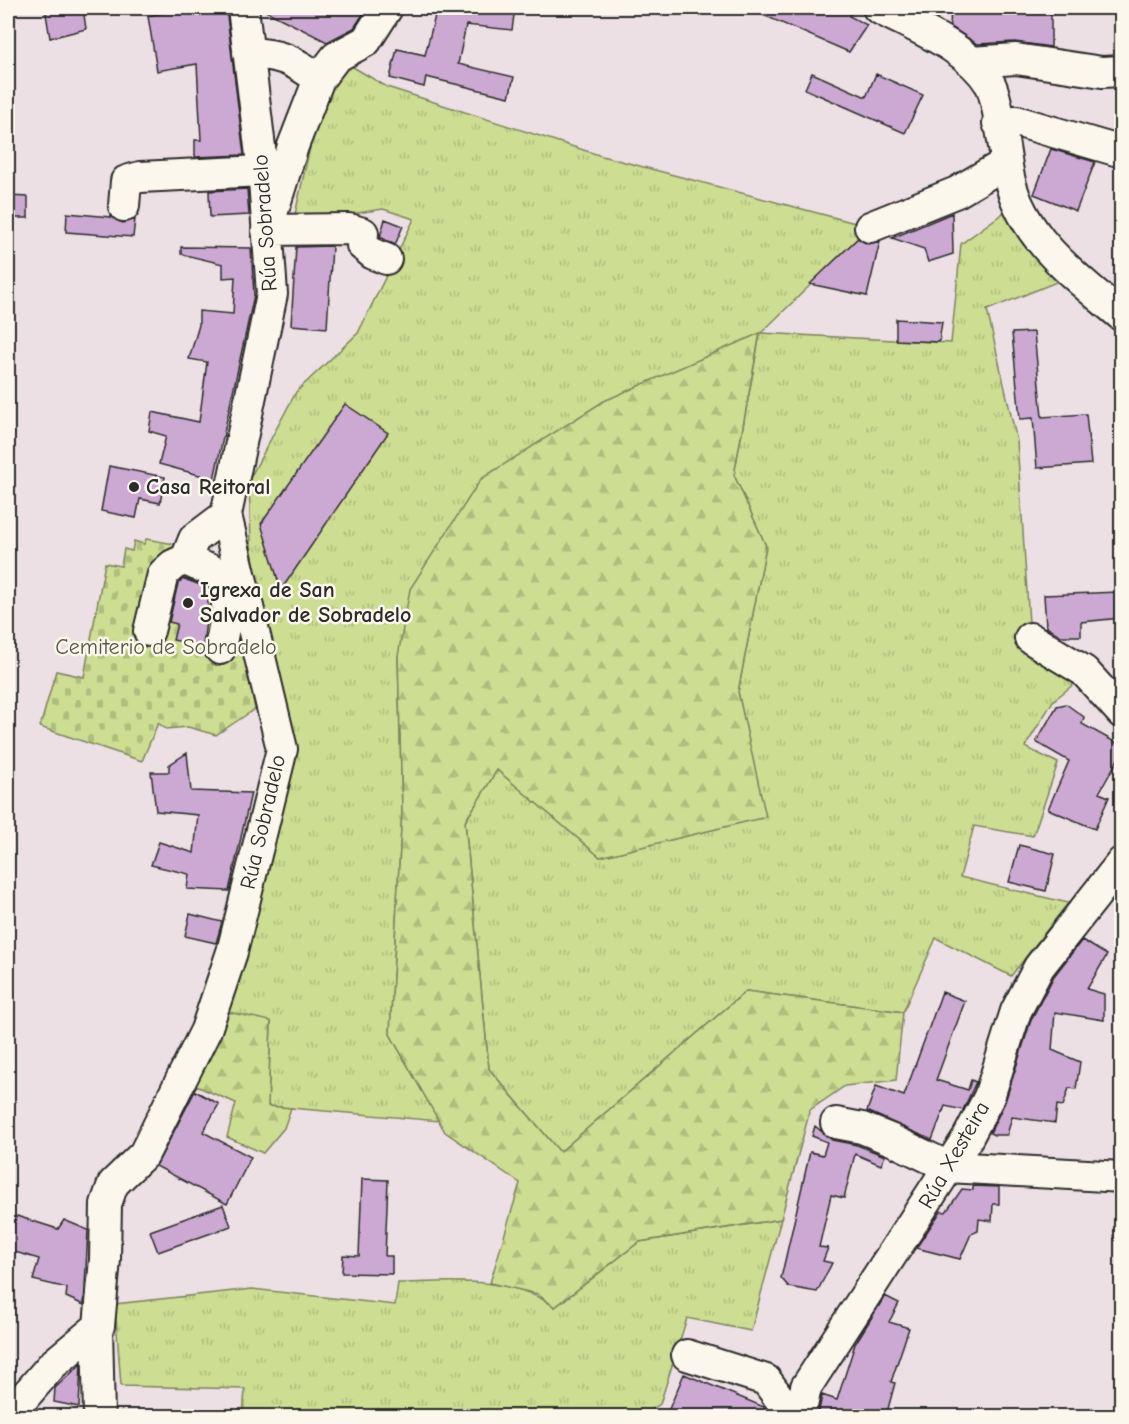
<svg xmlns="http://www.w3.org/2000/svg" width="1129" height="1424" font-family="'Comic Neue',sans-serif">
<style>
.grass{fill:url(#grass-tufts);stroke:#7c845e;stroke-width:1.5}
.forest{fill:url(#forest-firs);stroke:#7c845e;stroke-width:1.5}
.cemetery{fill:url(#cemetery-stones);stroke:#7c845e;stroke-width:1.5}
.building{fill:#cca9d3;stroke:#2b2b2b;stroke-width:1.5}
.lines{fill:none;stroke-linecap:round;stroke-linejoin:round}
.minor-casing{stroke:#2b2b2b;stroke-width:34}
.minor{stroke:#fbf7ec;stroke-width:30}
.poi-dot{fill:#2b2b2b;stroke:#fbf7ec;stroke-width:2}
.labels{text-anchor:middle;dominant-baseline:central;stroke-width:5;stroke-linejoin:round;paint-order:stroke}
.street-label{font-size:22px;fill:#2b2b2b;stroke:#fbf7ec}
.poi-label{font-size:22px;font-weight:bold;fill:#2b2b2b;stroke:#fbf7ec;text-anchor:start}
.park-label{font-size:22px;fill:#545844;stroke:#fbf7ec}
</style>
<defs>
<pattern id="grass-tufts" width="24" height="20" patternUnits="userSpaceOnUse" patternTransform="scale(1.5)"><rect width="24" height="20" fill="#cddd91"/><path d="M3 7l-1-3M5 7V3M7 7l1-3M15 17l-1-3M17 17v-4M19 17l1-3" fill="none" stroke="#b0be7d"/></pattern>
<pattern id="forest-firs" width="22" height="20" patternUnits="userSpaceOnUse" patternTransform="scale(1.5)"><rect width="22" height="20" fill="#cddd91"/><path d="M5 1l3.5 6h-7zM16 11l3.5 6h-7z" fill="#b0be7d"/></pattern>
<pattern id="cemetery-stones" width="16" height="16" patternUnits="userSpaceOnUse" patternTransform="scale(1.5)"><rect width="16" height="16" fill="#cddd91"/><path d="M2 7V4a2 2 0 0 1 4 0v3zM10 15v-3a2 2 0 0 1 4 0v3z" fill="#b0be7d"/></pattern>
</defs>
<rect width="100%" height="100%" fill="#ede0e4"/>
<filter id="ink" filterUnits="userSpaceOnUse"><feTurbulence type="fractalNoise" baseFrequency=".0167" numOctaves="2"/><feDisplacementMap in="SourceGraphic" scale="12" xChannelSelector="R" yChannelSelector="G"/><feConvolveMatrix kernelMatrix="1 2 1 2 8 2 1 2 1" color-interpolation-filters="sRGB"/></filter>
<g filter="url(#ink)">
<path class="grass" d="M 336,57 L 387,87 L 602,156 L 870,227 L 761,333 L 951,343 L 961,244 L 1018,202 L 1074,275 L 987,310 L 1017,441 L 1030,638 L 1074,684 L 1053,701 L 1025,747 L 1058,763 L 1033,836 L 974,826 L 960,877 L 1068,903 L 1011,976 L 936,938 L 903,1012 L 746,991 L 560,1152 L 489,1069 L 465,821 L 497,770 L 600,857 L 765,817 L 738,692 L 766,546 L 734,475 L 760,334 L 398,656 L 402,810 L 390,1034 L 439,1121 L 268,1106 L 271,1022 L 213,1009 L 282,749 L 251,544 L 249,480 L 296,392 L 358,333 L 414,219 L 383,209 L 293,223 L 311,143 Z
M 781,1219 L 751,1331 L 687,1318 L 660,1404 L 642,1416 L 243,1416 L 245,1389 L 121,1386 L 115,1304 L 252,1289 L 395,1305 L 398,1283 C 451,1282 510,1275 555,1307 L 639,1242 Z"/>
<path class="forest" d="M 760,333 L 734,475 L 766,546 L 738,692 L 766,817 L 600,857 L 497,770 L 465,822 L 489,1069 L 560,1152 L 746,991 L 903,1012 L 896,1080 L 845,1086 L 810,1110 L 781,1219 L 639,1242 L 555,1307 L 537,1294 L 490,1283 L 520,1183 L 445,1132 L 390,1034 L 402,810 L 398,656 L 410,589 L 481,479 L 604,401 Z
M 213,1009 L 271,1021 L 268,1106 L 291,1108 L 284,1128 L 263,1153 L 227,1137 L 236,1103 L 182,1080 Z"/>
<path class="cemetery" d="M 146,539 L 186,546 L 238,581 L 244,652 L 255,709 L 216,735 L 188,727 L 166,729 L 158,723 L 142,761 L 40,727 L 56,671 L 84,677 L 105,563 L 121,566 L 124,549 L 132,551 L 134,541 L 144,544 Z"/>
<path class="building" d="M 45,8 L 83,8 L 86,29 L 50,38 Z
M 187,8 L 226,8 L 244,155 L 195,157 L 195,140 L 201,140 L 197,64 L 157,71 L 148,16 Z
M 260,8 L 367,8 L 354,28 L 327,42 Z
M 437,8 L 515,8 L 512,30 L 466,25 L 458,64 L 514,77 L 509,97 L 426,77 L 424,87 L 390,78 L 397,49 L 425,55 Z
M 747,8 L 855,8 L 849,16 L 867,25 L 849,52 Z
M 951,8 L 1051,8 L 1051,47 L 1015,42 L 977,44 L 950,26 Z
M 812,73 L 866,97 L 876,74 L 923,95 L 905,133 L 805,89 Z
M 1051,149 L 1095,162 L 1076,211 L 1034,194 Z
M 247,189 L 249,215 L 210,217 L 209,191 Z
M 8,196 L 28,197 L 28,218 L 8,218 Z
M 67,213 L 111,217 L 123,223 L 135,219 L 133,237 L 66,232 Z
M 952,213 L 953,254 L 928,262 L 924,249 L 892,238 Z
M 385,219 L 403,226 L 395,245 L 380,237 Z
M 858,238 L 868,244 L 880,241 L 867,296 L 810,284 Z
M 332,246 L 327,328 L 291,325 L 296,247 Z
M 181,247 L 251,248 L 254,295 L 214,479 L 159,464 L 166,436 L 149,431 L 152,412 L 199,422 L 207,362 L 189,359 L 199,325 L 199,311 L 233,314 L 235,277 L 223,278 L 223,264 L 181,254 Z
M 896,319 L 942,322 L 939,342 L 896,340 Z
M 1034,332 L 1042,417 L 1086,414 L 1091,464 L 1037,468 L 1033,418 L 1020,419 L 1012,333 Z
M 345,404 L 388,433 L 281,590 L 261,524 Z
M 109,466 L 165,477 L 160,503 L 140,499 L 136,518 L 101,511 Z
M 184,579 L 206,587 L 209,594 L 203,646 L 173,640 L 177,624 L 169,622 L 178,583 Z
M 1119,592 L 1121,618 L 1081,622 L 1081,636 L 1061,636 L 1046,627 L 1044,595 Z
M 1066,704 L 1084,717 L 1082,724 L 1122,746 L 1122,752 L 1099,793 L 1109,797 L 1095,829 L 1048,809 L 1069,761 L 1036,742 L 1057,706 Z
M 187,753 L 191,791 L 251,793 L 229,891 L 187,889 L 189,874 L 151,865 L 159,842 L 194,853 L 198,815 L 156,811 L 151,772 L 169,772 L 169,765 Z
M 1019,845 L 1055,854 L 1046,891 L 1009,882 Z
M 190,914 L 222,922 L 216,943 L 185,936 Z
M 1082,940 L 1107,955 L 1087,989 L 1104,994 L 1104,1020 L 1055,1012 L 1052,1050 L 1080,1062 L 1076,1089 L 1069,1088 L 1063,1106 L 1057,1105 L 1055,1123 L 1012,1117 L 1007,1135 L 994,1135 L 990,1133 L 1005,1102 L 1031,1020 L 1054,976 Z
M 942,992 L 965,1001 L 936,1080 L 968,1090 L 971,1080 L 976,1082 L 963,1110 L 945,1106 L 932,1140 L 867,1111 L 876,1086 L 904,1096 Z
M 195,1091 L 219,1104 L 203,1132 L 251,1157 L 227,1204 L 156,1166 Z
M 815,1126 L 832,1140 L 857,1145 L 885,1156 L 881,1165 L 855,1154 L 844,1198 L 831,1195 L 819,1247 L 828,1248 L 823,1261 L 832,1263 L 817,1292 L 789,1287 L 781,1278 L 810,1152 L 823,1155 L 827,1142 L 812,1136 Z
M 362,1179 L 388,1180 L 385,1256 L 392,1256 L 392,1274 L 342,1273 L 343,1255 L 359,1256 Z
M 973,1186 L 999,1187 L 999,1204 L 993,1204 L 992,1221 L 979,1219 L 978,1231 L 971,1234 L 960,1259 L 916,1248 L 941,1211 L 946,1212 L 962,1189 L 973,1190 Z
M 223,1205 L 231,1226 L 158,1252 L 150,1231 Z
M 17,1216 L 58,1229 L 64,1220 L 88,1230 L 84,1305 L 66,1297 L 67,1288 L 33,1280 L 39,1259 L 8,1250 L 8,1234 Z
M 885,1296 L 899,1303 L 889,1322 L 909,1328 L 891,1382 L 895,1383 L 886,1416 L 818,1416 L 822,1395 L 837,1400 L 855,1344 Z
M 81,1364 L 79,1407 L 54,1402 L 55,1388 Z
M 684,1374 L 764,1407 L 767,1416 L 666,1416 Z"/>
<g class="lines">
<defs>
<path id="minor" d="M 878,8 C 915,28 967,46 990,84 C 998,97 1005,158 1009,177 C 1022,238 1076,277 1122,316
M 248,53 C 280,54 293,60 319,79
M 971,62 L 1016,59 L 1102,72 L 1122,71
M 998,123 L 1016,121 L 1122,152
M 124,206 L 126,181 L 140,177 L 262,171
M 870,227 L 957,192 L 1006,163
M 386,259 L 373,254 L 362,245 L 363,233 L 349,229 L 267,230 L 293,146 L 319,79 L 336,57 L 366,41 L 387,8
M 149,631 L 163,574 L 173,565 L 186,559
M 1030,638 L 1084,671 L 1122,713
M 220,649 C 223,628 235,592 219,575 C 210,566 196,568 186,559 L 194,539 L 226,515
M 836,1123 L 862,1128 L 892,1140 L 949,1167 L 1122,1177
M 97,1328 L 99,1416
M 687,1355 L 766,1380 L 782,1402 L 785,1416
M 8,1416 L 52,1365 L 99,1326 L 105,1259 L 106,1204 L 113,1184 L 144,1154 L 206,1030 L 232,952 L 282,749 L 226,515 L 272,294 L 264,180 L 243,8
M 800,1416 L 806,1387 L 968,1137 L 989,1097 L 1016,1011 L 1039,967 L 1122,862"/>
</defs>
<use href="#minor" class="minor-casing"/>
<use href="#minor" class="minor"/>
</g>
</g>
<g class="poi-dot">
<circle cx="134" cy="487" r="6"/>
<circle cx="188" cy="603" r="6"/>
</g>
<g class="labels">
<g class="street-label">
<text transform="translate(265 223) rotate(-94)">Rúa Sobradelo</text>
<text transform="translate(263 822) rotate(-77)">Rúa Sobradelo</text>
<text transform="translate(954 1155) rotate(-60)">Rúa Xesteira</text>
</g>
<g class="poi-label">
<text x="146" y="487">Casa Reitoral</text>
<text x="200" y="590">Igrexa de San<tspan x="200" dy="25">Salvador de Sobradelo</tspan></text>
</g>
<g class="park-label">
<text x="166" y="647">Cemiterio de Sobradelo</text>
</g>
</g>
<rect width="1129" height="1424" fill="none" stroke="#fbf7ec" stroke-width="30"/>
<rect x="15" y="15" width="1099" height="1394" fill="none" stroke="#2b2b2b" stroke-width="2" filter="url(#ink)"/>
</svg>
